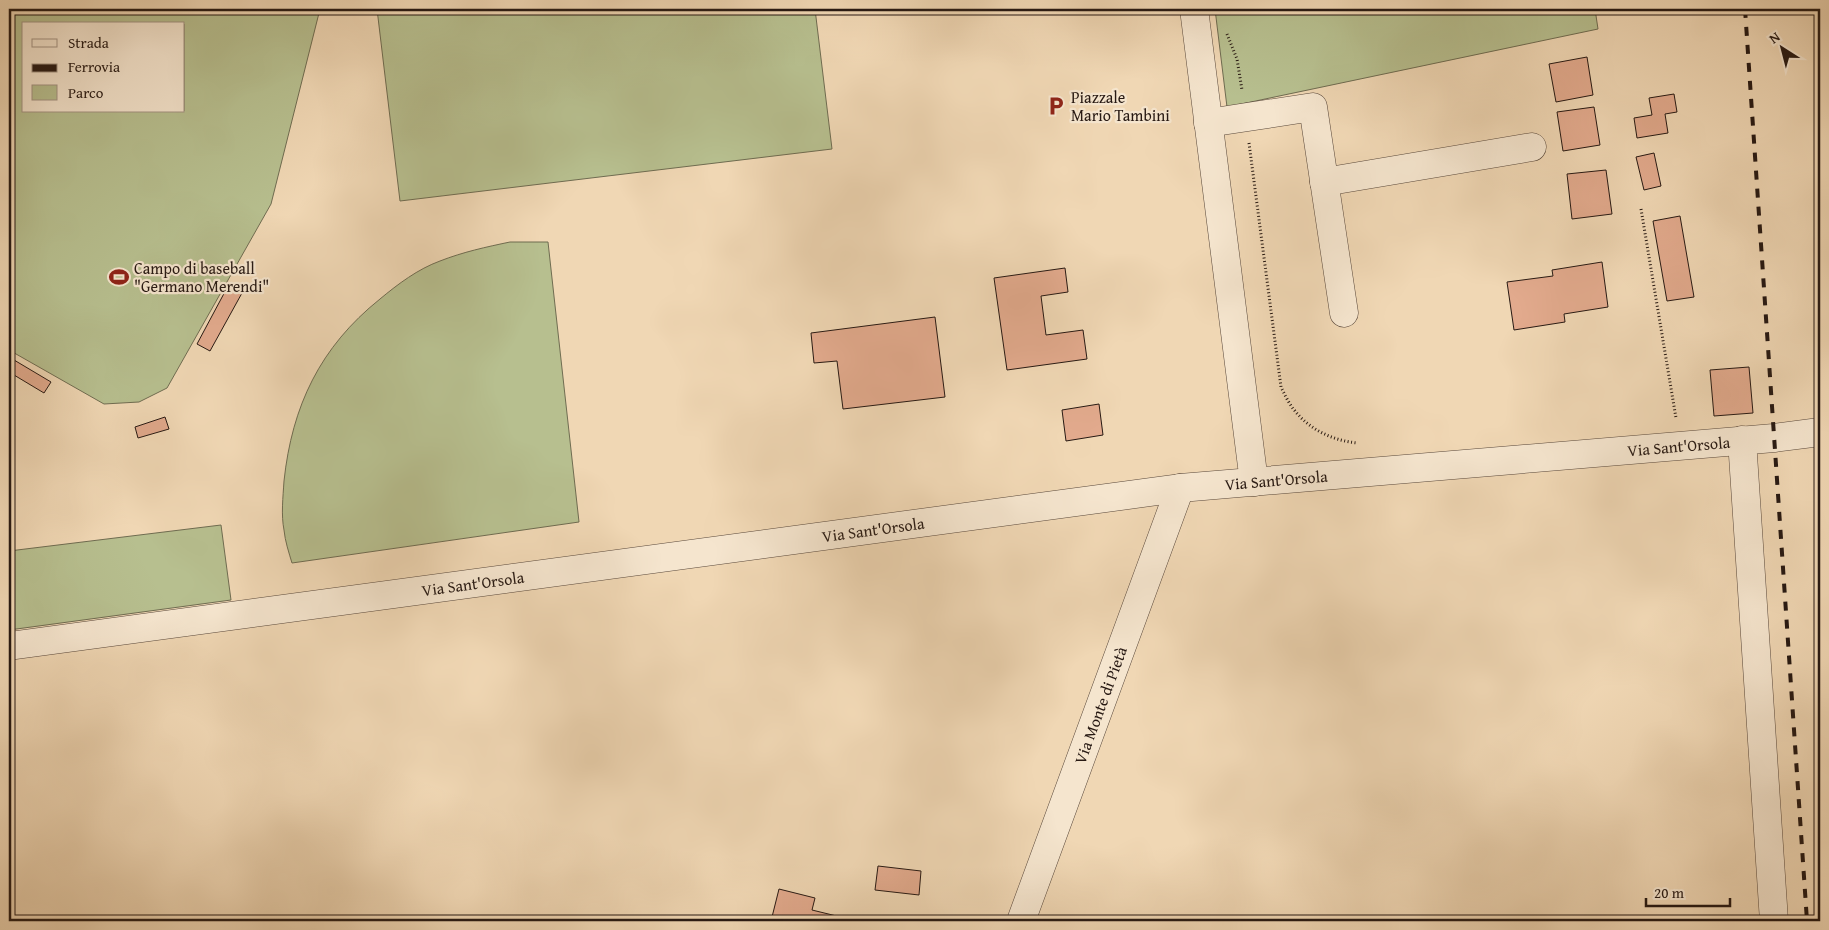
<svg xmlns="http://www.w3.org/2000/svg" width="1829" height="930" font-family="'Gentium Book Plus',serif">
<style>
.green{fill:#b7bf8f;stroke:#6f6c51;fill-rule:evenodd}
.building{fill:#e2aa8d;stroke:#271913}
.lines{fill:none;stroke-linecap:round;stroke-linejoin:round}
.minor-casing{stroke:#59483b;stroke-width:29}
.path{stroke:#271913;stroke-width:3;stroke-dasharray:1 2.5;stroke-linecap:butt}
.minor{stroke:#f5e5ce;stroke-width:28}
.rail{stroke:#271913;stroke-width:4;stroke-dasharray:9 9;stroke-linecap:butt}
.labels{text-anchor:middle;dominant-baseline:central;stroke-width:4.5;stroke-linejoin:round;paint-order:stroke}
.poi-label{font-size:16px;fill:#271913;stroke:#f5e5ce;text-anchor:start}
.street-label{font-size:16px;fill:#271913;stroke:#f5e5ce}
</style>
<rect width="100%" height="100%" fill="#f0d7b4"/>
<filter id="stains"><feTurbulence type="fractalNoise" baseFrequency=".004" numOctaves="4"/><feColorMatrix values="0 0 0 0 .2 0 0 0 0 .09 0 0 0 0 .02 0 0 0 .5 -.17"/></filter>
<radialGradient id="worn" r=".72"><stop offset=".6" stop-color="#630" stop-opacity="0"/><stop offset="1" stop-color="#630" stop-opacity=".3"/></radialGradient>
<path class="green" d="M 9,9 L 320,9 L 271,204 L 167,388 L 139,402 L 104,404 L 9,350 ZM 24,24 L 184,24 L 184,111 L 24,111 Z
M 377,9 L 815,9 L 832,149 L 400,201 Z
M 1215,9 L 1595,9 L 1598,29 L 1227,107 Z
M 510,242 L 548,242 L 579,522 L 292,563 C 289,553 285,541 284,530 C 281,515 283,497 284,481 C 292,406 320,347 380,299 C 398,284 418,269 440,261 C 463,252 486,247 510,242 Z
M 221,525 L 231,600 L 9,630 L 9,551 Z"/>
<path class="building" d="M 1587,57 L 1593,95 L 1556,102 L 1549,64 Z
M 1674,94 L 1677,112 L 1665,114 L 1668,133 L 1637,138 L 1634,118 L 1652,115 L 1649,98 Z
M 1594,107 L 1600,145 L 1563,151 L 1557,112 Z
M 1654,153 L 1661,186 L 1644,190 L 1636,157 Z
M 1606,170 L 1612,214 L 1572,219 L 1567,174 Z
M 1680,216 L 1694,297 L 1667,301 L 1653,221 Z
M 1602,262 L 1608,307 L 1564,314 L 1565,322 L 1514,330 L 1507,282 L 1553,276 L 1552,270 Z
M 1065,268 L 1068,292 L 1041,296 L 1046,335 L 1083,330 L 1087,359 L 1007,370 L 994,278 Z
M 228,286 L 242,293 L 210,351 L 197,344 Z
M 935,317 L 945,397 L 843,409 L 837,361 L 814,363 L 811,333 Z
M 9,357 L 51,382 L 44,393 L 9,372 Z
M 1749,367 L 1753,413 L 1714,416 L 1710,370 Z
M 1099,404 L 1103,435 L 1066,441 L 1062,410 Z
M 165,417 L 169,429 L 138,438 L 135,427 Z
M 878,866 L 921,871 L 919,895 L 875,890 Z
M 779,889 L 815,898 L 812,910 L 857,921 L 771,921 Z"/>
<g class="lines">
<defs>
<g id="minor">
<path d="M 1194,9 L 1254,482"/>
<path d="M 1208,123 L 1313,107 L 1344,313"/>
<path d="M 1324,182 L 1532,147"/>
<path d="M 1742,440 L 1774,921"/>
<path id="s1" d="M 9,646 L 1180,488 L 1774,438 L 1820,432"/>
<path id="s2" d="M 1021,921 L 1180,488"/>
</g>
</defs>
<use href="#minor" class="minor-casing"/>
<path class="path" d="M 1227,34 L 1237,59 L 1242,90
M 1249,143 L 1281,387 C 1285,395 1289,404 1295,411 C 1310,430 1334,441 1358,443
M 1641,209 L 1676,418"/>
<use href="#minor" class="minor"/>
<path class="rail" d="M 1745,9 L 1807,921"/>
</g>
<defs>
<symbol id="parking-bare" viewBox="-9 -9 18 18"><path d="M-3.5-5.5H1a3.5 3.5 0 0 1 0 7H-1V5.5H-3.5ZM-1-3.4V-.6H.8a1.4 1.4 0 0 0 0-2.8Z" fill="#8f2418" stroke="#f5e5ce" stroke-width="2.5" paint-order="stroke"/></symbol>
<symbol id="stadium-bare" viewBox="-9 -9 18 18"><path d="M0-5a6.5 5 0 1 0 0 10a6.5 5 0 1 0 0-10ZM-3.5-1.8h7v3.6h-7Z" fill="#8f2418" stroke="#f5e5ce" stroke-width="2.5" paint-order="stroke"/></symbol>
</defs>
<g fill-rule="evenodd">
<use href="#parking-bare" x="1042" y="92" width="28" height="28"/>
<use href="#stadium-bare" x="105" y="263" width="28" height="28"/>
</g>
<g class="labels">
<g class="poi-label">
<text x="1071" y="97">Piazzale<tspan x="1071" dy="18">Mario Tambini</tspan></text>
<text x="134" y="268">Campo di baseball<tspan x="134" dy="18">"Germano Merendi"</tspan></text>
</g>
<g class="street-label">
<text stroke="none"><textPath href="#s1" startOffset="1682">Via Sant'Orsola</textPath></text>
<text stroke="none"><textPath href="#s1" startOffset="1278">Via Sant'Orsola</textPath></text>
<text stroke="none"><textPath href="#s1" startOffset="872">Via Sant'Orsola</textPath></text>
<text stroke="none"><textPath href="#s1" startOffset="468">Via Sant'Orsola</textPath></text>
<text stroke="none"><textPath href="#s2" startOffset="230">Via Monte di Pietà</textPath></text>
</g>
</g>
<rect width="1829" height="930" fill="none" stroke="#f0d7b4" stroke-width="30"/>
<rect x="10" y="10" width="1809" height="910" fill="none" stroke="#271913" stroke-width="2.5"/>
<rect x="15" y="15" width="1799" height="900" fill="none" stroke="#271913"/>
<rect x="22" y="22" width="162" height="90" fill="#f5e5ce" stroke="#a39383"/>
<rect x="32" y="39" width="25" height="8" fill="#f5e5ce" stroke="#a39383"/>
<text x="68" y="48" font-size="15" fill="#271913">Strada</text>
<rect x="32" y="64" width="25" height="8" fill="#271913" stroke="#a39383"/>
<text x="68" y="72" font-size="15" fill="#271913">Ferrovia</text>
<rect x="32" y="85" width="25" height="15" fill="#b7bf8f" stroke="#a39383"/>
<text x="68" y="98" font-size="15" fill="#271913">Parco</text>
<g transform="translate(1782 48) rotate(324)" stroke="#f5e5ce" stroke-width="4" paint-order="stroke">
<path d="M0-4L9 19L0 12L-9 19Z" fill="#271913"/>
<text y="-8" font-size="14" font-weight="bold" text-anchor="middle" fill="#271913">N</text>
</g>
<path d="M1646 898v8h84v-8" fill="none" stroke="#271913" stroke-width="2.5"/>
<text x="1654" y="898" font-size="15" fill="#271913" stroke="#f5e5ce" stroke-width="4" paint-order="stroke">20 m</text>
<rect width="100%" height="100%" filter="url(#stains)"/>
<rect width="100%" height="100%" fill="url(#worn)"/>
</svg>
